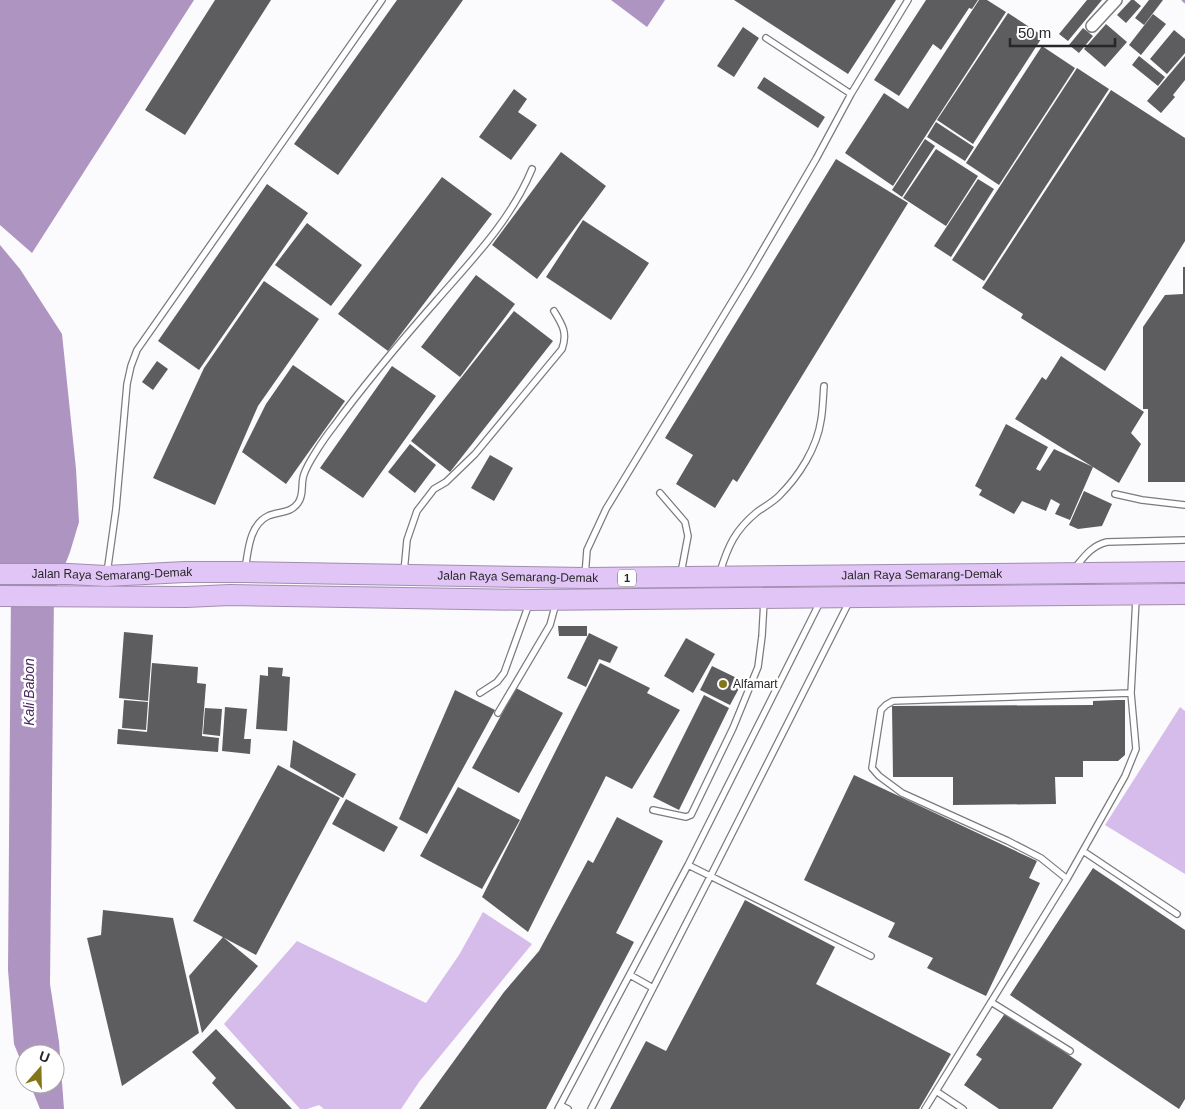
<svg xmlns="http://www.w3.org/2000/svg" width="1185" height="1109" font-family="Arial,sans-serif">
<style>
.forest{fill:#d6bcea}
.water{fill:#ae94c1}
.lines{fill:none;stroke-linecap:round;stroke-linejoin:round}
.stream{stroke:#ae94c1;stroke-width:4.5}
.building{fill:#5d5c5f}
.lane-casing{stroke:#7c7a7d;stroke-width:8}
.street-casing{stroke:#7c7a7d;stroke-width:14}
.highway-casing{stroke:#a08eae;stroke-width:22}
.lane{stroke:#fff;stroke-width:5.5}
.street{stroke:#fff;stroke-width:11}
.highway{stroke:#e1c5f6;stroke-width:20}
.poi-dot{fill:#837518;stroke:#fff;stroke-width:2}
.labels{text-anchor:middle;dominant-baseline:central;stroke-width:5;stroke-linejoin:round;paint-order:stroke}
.shield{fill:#fff;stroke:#686868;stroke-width:1}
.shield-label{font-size:11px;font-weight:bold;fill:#272728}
.street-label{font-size:12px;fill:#272728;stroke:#fff}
.poi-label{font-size:12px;fill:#272728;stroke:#fff;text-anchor:start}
.water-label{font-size:14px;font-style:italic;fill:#4b2962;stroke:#fff}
</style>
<rect width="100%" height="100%" fill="#fbfafd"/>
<path class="forest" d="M 1180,707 L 1185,711 L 1185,874 L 1105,825 Z
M 483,912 L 532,944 L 419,1082 L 401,1109 L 324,1109 L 319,1105 L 307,1109 L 300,1109 L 224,1024 L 297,941 L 426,1003 L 459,955 Z"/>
<path class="water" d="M 0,0 L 194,0 L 32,253 L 0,225 Z
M 611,0 L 665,0 L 647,27 Z
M 0,245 L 20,269 L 62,334 L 76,469 L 79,522 L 70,552 L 54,593 L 50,984 L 59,1042 L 64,1109 L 40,1109 L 30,1084 L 55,1084 L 55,1054 L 25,1054 L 25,1071 L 14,1044 L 8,970 L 11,590 L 0,572 Z"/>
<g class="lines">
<path class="stream" d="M 1184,0 L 1185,1"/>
</g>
<path class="building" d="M 215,0 L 271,0 L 185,135 L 145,110 Z
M 397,0 L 463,0 L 338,175 L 294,144 Z
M 734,0 L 896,0 L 848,74 Z
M 926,0 L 978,0 L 972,9 L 969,8 L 941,50 L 933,44 L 899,96 L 874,80 Z
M 979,0 L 987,0 L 1006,12 L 893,186 L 845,153 L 884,93 L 908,109 Z
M 1087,0 L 1102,0 L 1068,41 L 1059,34 Z
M 1131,0 L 1134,0 L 1141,6 L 1126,23 L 1117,15 Z
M 1149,0 L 1163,0 L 1144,25 L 1135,18 Z
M 1008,13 L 1043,36 L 973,144 L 937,120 Z
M 1153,14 L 1166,24 L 1141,55 L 1129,45 Z
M 1106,24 L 1127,42 L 1105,67 L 1084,49 Z
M 743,27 L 759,38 L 734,77 L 717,66 Z
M 1083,28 L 1093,36 L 1079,53 L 1069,45 Z
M 1174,30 L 1185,39 L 1185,53 L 1167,74 L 1150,59 Z
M 1042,46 L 1075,68 L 999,185 L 966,163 Z
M 1139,56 L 1165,77 L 1158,86 L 1132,65 Z
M 1185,56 L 1185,80 L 1173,95 L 1175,97 L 1161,113 L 1147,101 Z
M 1077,68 L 1109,89 L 984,281 L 952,260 Z
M 764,77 L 825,117 L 818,128 L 757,88 Z
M 514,89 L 527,99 L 518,112 L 537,125 L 511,160 L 479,137 Z
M 1111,90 L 1185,138 L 1185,241 L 1105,371 L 1021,318 L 1023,314 L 982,288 Z
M 936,122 L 974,147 L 965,161 L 927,137 Z
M 925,139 L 935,146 L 902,197 L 892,190 Z
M 936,149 L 978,176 L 946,226 L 903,198 Z
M 561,152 L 606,186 L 537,279 L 492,245 Z
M 836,159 L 908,203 L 737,482 L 733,479 L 715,508 L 676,484 L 693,455 L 665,438 Z
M 442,177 L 492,214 L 388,351 L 338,314 Z
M 978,179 L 994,189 L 951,257 L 934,246 Z
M 267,184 L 308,213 L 199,370 L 158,341 Z
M 583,220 L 649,263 L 611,320 L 546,277 Z
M 307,223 L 362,265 L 331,306 L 275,265 Z
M 1183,267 L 1185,267 L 1185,482 L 1148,482 L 1148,409 L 1143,409 L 1143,327 L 1165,295 L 1183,294 Z
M 476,275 L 515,304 L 460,377 L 421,347 Z
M 264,281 L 319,319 L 258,406 L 215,505 L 153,478 L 204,368 Z
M 514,311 L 553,341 L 450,472 L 411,441 Z
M 1061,356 L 1144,412 L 1131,433 L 1141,444 L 1119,483 L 1093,467 L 1070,520 L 1055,514 L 1060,504 L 1051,499 L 1046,511 L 1022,501 L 1014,514 L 979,495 L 982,490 L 975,486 L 1006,424 L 1048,447 L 1036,469 L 1040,471 L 1054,449 L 1093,467 L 1015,419 L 1042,377 L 1046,380 Z
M 157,361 L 168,369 L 153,390 L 142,382 Z
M 293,365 L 345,401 L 286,484 L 242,452 L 266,404 Z
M 392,366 L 436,396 L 363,498 L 320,468 Z
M 410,444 L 436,465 L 415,493 L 388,472 Z
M 490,455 L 513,468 L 494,501 L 471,488 Z
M 1084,491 L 1112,504 L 1102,526 L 1078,529 L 1069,525 Z
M 558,626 L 587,626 L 587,636 L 559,636 Z
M 124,632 L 153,635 L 148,701 L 119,698 Z
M 589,633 L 618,647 L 610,663 L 599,659 L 586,687 L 567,678 Z
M 686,638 L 715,654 L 693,693 L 664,676 Z
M 152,663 L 198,667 L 197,683 L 206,684 L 202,736 L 219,738 L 218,752 L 117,744 L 118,729 L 147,732 Z
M 600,663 L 650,688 L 647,693 L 680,710 L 632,789 L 606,776 L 528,932 L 482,897 Z
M 712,666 L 743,681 L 730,705 L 700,690 Z
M 268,667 L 283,668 L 282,676 L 290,677 L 287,731 L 256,729 L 260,675 L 268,676 Z
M 516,688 L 563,713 L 519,793 L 472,768 Z
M 455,690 L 495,710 L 427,834 L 399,819 Z
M 704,695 L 729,708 L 679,810 L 653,797 Z
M 124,700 L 148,702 L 146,730 L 122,728 Z
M 1117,700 L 1125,700 L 1125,755 L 1118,761 L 1083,761 L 1083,777 L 1055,777 L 1056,804 L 953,805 L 953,777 L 893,777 L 892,706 L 1093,705 L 1093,701 Z
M 225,707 L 247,709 L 244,739 L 251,739 L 250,754 L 222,751 Z
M 205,708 L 222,709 L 220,736 L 203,734 Z
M 293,740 L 356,774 L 343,798 L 290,767 Z
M 278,765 L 340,798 L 256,955 L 193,921 Z
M 854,775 L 1037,861 L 1029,878 L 1040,883 L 986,996 L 927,968 L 933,958 L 888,937 L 895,923 L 804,880 Z
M 458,787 L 520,820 L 482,889 L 420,856 Z
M 346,799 L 398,827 L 384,852 L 332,824 Z
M 617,817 L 663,841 L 616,933 L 634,942 L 546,1109 L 419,1109 L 504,992 L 539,951 L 588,860 L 593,863 Z
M 1093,868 L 1185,930 L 1185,1099 L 1179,1109 L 1010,995 Z
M 745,900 L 835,947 L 816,984 L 951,1054 L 919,1109 L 610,1109 L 646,1041 L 666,1051 Z
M 103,910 L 173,918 L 199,1033 L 122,1086 L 87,938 L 101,935 Z
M 223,937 L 258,966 L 202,1033 L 189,976 Z
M 1006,1012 L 1082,1064 L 1052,1109 L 999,1109 L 964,1085 L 982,1059 L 976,1055 Z
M 216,1029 L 292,1109 L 236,1109 L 212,1083 L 216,1078 L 192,1052 Z"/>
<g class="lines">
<defs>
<path id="lane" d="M 851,94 L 908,0
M 660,493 L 685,522 L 688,536 L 681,573
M 1115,494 L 1142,500 L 1185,505
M 1074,569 C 1084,557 1091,546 1107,542 L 1185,540
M 245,570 C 248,552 249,525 268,516 C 279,511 290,514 298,503 C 304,495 301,486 303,478 C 305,466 326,436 334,426 C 366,382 401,341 437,300 C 472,260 511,220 532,169
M 404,572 L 407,540 L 417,511 L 434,489 L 446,482 L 475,454 L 562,349 C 568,333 562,324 554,311
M 720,572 C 728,546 735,530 757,512 C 764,507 773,502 779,496 C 799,476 817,448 821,420 C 823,409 823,397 824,386
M 107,573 L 116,509 L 127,384 L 131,366 L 137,350 L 382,0
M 585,576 L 587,550 L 606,509 L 750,272 L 816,159 L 851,94 L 766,38
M 480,693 L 497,682 L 504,673 L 529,604
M 498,713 L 550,625 L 556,603
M 653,810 L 686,817 L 691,815 L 733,728 L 758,667 L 762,636 L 764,601
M 1083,851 L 1177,914
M 688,865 L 871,956
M 1067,879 L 1041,858 L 1008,841 L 902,793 L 879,776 L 872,768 L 881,710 L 886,705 L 893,701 L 1131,693 L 1136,599
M 630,975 L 653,988
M 991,1002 L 1070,1051
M 936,1091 L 963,1109
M 560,1105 L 568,1109
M 558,1109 L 688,865 L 820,602
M 591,1109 L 710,877 L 849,602
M 925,1109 L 1067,879 L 1125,776 L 1136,749 L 1131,693"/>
<path id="street" d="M 1092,26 L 1116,0"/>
<g id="highway">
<path id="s1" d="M 0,574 L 69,574 L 106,576 L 185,572 L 245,572 L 585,578 L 1185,572"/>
<path d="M 0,596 L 186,597 L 230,595 L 531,600 L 1185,594"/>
</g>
</defs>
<use href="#lane" class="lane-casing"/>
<use href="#street" class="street-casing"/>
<use href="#highway" class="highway-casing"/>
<use href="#lane" class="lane"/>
<use href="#street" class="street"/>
<use href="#highway" class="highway"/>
</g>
<circle class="poi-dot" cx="723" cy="684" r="5"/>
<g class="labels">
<rect class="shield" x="618" y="569.5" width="18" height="17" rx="4"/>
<g class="shield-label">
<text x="627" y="578">1</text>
</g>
<g class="street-label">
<text stroke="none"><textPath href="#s1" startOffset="112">Jalan Raya Semarang-Demak</textPath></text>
<text stroke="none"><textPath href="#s1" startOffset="922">Jalan Raya Semarang-Demak</textPath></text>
<text stroke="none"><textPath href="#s1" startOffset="518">Jalan Raya Semarang-Demak</textPath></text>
</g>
<g class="poi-label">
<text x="733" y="684">Alfamart</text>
</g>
<g class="water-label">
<text transform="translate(29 692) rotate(-90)">Kali Babon</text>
</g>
</g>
<g transform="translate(40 1069) rotate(20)"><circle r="24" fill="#ffffff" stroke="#a9a9a9"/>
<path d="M0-4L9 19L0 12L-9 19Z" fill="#837518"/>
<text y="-8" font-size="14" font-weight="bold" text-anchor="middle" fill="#272728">U</text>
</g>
<path d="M1010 38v8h105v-8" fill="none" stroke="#272728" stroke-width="2.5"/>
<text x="1018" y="38" font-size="15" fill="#272728" stroke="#ffffff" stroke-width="4" paint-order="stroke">50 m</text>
</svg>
